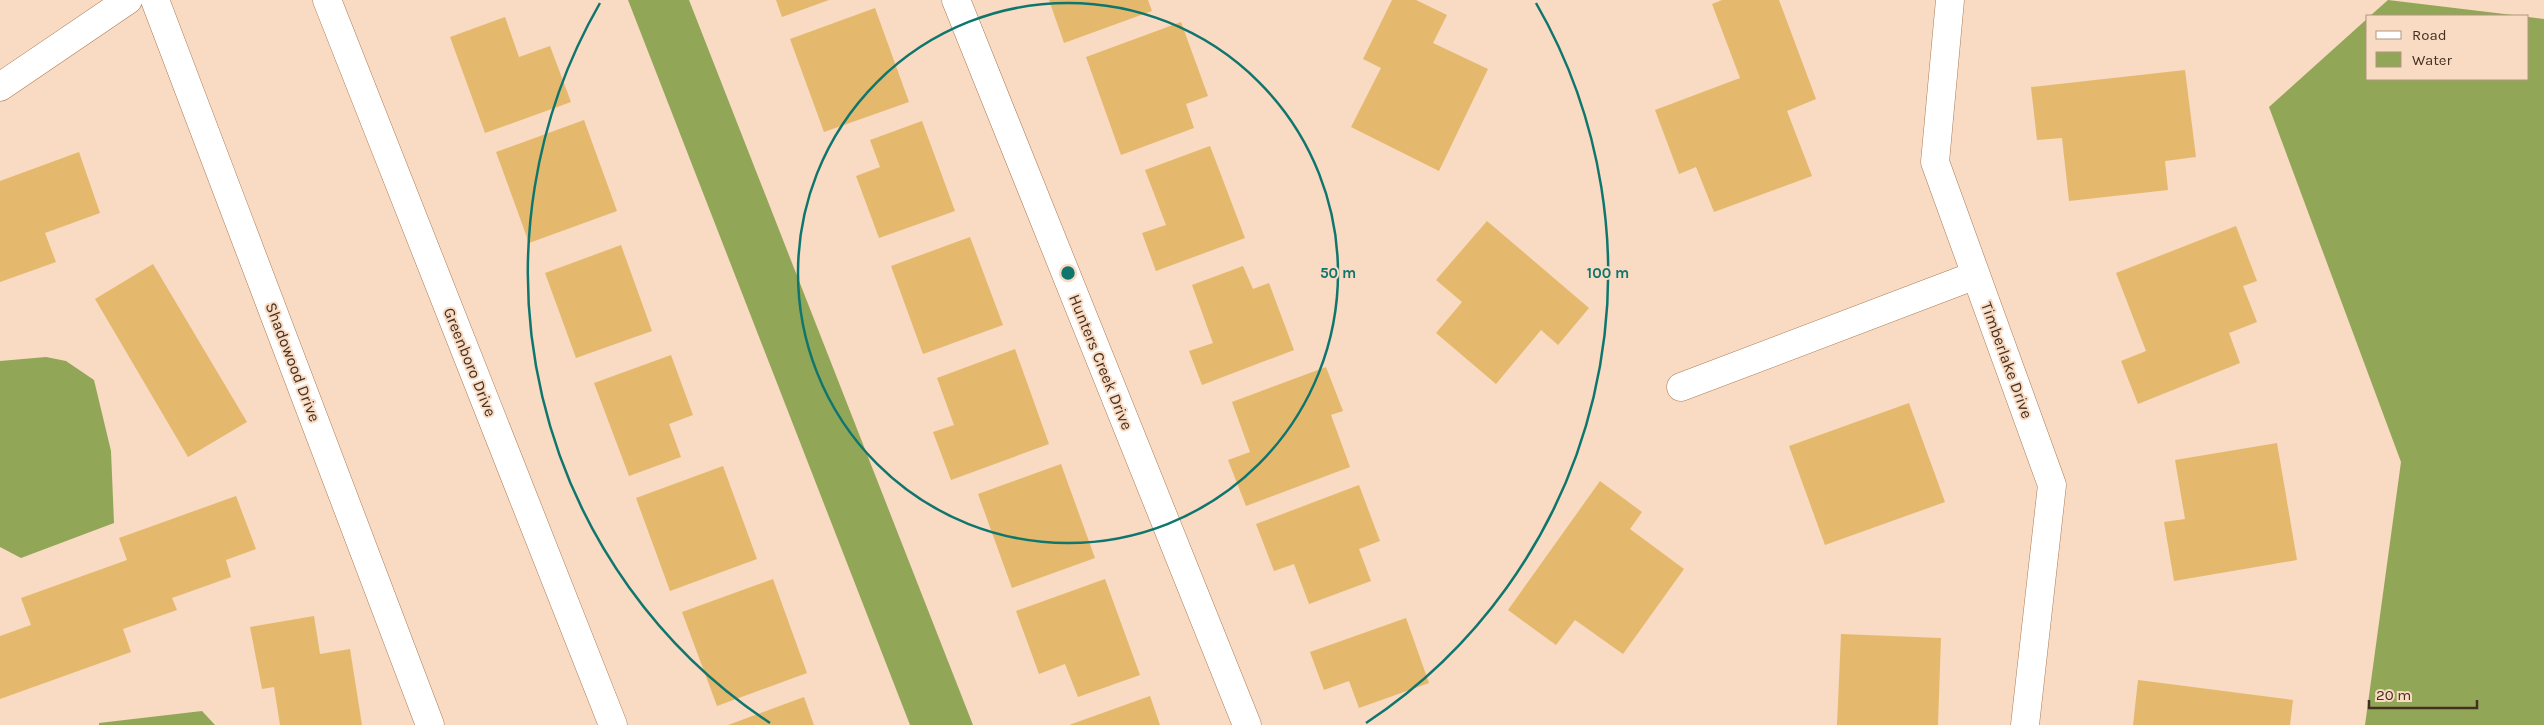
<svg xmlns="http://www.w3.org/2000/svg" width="2544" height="725" font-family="Karla,sans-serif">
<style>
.water{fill:#92a657}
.building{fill:#e4b96d}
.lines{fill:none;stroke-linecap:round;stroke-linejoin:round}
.street-casing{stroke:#ab7c55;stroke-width:29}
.street{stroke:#fff;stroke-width:28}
.ring{fill:none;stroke:#0f766e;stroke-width:2.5}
.labels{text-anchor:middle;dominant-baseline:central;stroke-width:4;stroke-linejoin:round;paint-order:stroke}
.street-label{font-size:16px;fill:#443020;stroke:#f9dac2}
.centre{fill:#0f766e;stroke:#f9dac2;stroke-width:2.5}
.ring-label{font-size:15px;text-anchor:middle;font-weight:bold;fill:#0f766e;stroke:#f9dac2;stroke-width:4;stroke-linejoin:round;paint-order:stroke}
</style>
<rect width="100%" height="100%" fill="#f9dac2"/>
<path class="water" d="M 628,0 L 689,0 L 973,725 L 910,725 Z
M 2388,0 L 2521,16 L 2370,16 Z
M 2528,17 L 2544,19 L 2544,725 L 2365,725 L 2401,462 L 2269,107 L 2368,18 L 2368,79 L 2528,79 Z
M 46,357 L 66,361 L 94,380 L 111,451 L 114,523 L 21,558 L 0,547 L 0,361 Z
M 202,711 L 215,725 L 99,725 L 99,723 Z"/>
<path class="building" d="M 776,0 L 829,0 L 782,17 Z
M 1049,0 L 1148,0 L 1152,11 L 1064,43 Z
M 1392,0 L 1416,0 L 1447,15 L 1433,43 L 1488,69 L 1439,171 L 1351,127 L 1381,68 L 1363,59 Z
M 1722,0 L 1779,0 L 1816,99 L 1787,111 L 1812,176 L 1714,212 L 1696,167 L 1679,174 L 1655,110 L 1740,78 L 1712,4 Z
M 875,8 L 909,102 L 824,132 L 790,39 Z
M 505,17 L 519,57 L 550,46 L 571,102 L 485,133 L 450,37 Z
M 1181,22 L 1208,96 L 1186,104 L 1194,128 L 1121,155 L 1086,57 Z
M 2185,70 L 2196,157 L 2165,161 L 2168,190 L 2069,201 L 2062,138 L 2037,140 L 2031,87 Z
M 584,120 L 617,211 L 529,243 L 496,152 Z
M 922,121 L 955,211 L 879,238 L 856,176 L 880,167 L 870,140 Z
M 1210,146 L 1245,238 L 1156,271 L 1142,233 L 1166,225 L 1145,170 Z
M 79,152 L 100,213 L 45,233 L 56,262 L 0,282 L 0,181 Z
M 1487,221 L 1589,308 L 1558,345 L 1541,330 L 1496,384 L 1436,333 L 1462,302 L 1436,280 Z
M 2236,226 L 2257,281 L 2243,286 L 2257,322 L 2229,333 L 2240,363 L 2138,404 L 2121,361 L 2146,351 L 2116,273 Z
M 970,237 L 1003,325 L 923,354 L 891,266 Z
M 621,245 L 652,331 L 576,358 L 545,273 Z
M 153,264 L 247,422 L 188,457 L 95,299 Z
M 1243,266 L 1253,289 L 1269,283 L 1294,350 L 1202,385 L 1189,351 L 1213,343 L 1192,285 Z
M 1015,349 L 1049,444 L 951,480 L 933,432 L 954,425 L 937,378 Z
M 671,355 L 693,415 L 669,424 L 681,457 L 629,476 L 594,383 Z
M 1326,367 L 1343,411 L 1331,415 L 1350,467 L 1246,506 L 1228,460 L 1250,452 L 1232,402 Z
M 1909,403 L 1945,502 L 1825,545 L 1789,446 Z
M 2277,443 L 2297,560 L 2174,581 L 2164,522 L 2185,519 L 2175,460 Z
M 1061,464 L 1095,558 L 1012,588 L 978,494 Z
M 723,466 L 757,559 L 670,591 L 636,498 Z
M 1600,481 L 1642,512 L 1630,529 L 1684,569 L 1623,654 L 1575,620 L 1556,645 L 1508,610 Z
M 1359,485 L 1380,541 L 1359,549 L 1371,581 L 1309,604 L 1294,564 L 1274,571 L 1256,524 Z
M 236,496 L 256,549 L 226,560 L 231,577 L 172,598 L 177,610 L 123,629 L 131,652 L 0,699 L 0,636 L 31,625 L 21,598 L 127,560 L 119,538 Z
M 773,579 L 807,673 L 717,706 L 682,612 Z
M 1105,579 L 1140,675 L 1078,697 L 1065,664 L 1039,674 L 1016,611 Z
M 314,616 L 320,654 L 350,649 L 362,725 L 280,725 L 274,687 L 262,689 L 250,627 Z
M 1406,618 L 1429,683 L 1359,708 L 1349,681 L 1324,690 L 1310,652 Z
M 1841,634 L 1941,638 L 1938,725 L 1837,725 Z
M 2138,680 L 2293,700 L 2290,725 L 2133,725 Z
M 1150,696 L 1160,725 L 1069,725 Z
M 804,697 L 814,725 L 728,725 Z"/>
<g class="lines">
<defs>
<path id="street" d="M 155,0 L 430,725
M 327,0 L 613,725
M 956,0 L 1247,725
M 1950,0 L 1935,162 L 2052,485 L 2025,725
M 0,87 L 128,0
M 1681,387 L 1976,275"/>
</defs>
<use href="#street" class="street-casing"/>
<use href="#street" class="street"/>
</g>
<g class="ring">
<circle cx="1068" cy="273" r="270"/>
<path d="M770 723A540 540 0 0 1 600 3M1536 3A540 540 0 0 1 1366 723"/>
</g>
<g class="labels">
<g class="street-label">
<text transform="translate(2007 360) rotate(70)">Timberlake Drive</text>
<text transform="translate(293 362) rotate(69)">Shadowood Drive</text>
<text transform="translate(470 362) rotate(68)">Greenboro Drive</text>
<text transform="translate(1101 362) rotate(68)">Hunters Creek Drive</text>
</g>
</g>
<circle cx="1068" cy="273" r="8" class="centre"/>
<g class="ring-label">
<text x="1338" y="278">50 m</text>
<text x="1608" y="278">100 m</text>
</g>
<rect x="2366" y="15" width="162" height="65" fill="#f9dac2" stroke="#b19681"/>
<rect x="2376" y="31" width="25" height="8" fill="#ffffff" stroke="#b19681"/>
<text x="2412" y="40" font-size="15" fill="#443020">Road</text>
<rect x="2376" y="52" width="25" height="15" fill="#92a657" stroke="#b19681"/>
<text x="2412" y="65" font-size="15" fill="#443020">Water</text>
<path d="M2369 700v8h108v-8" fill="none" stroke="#443020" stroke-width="2.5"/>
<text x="2376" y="700" font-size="15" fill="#443020" stroke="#f9dac2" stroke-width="4" paint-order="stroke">20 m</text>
</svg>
